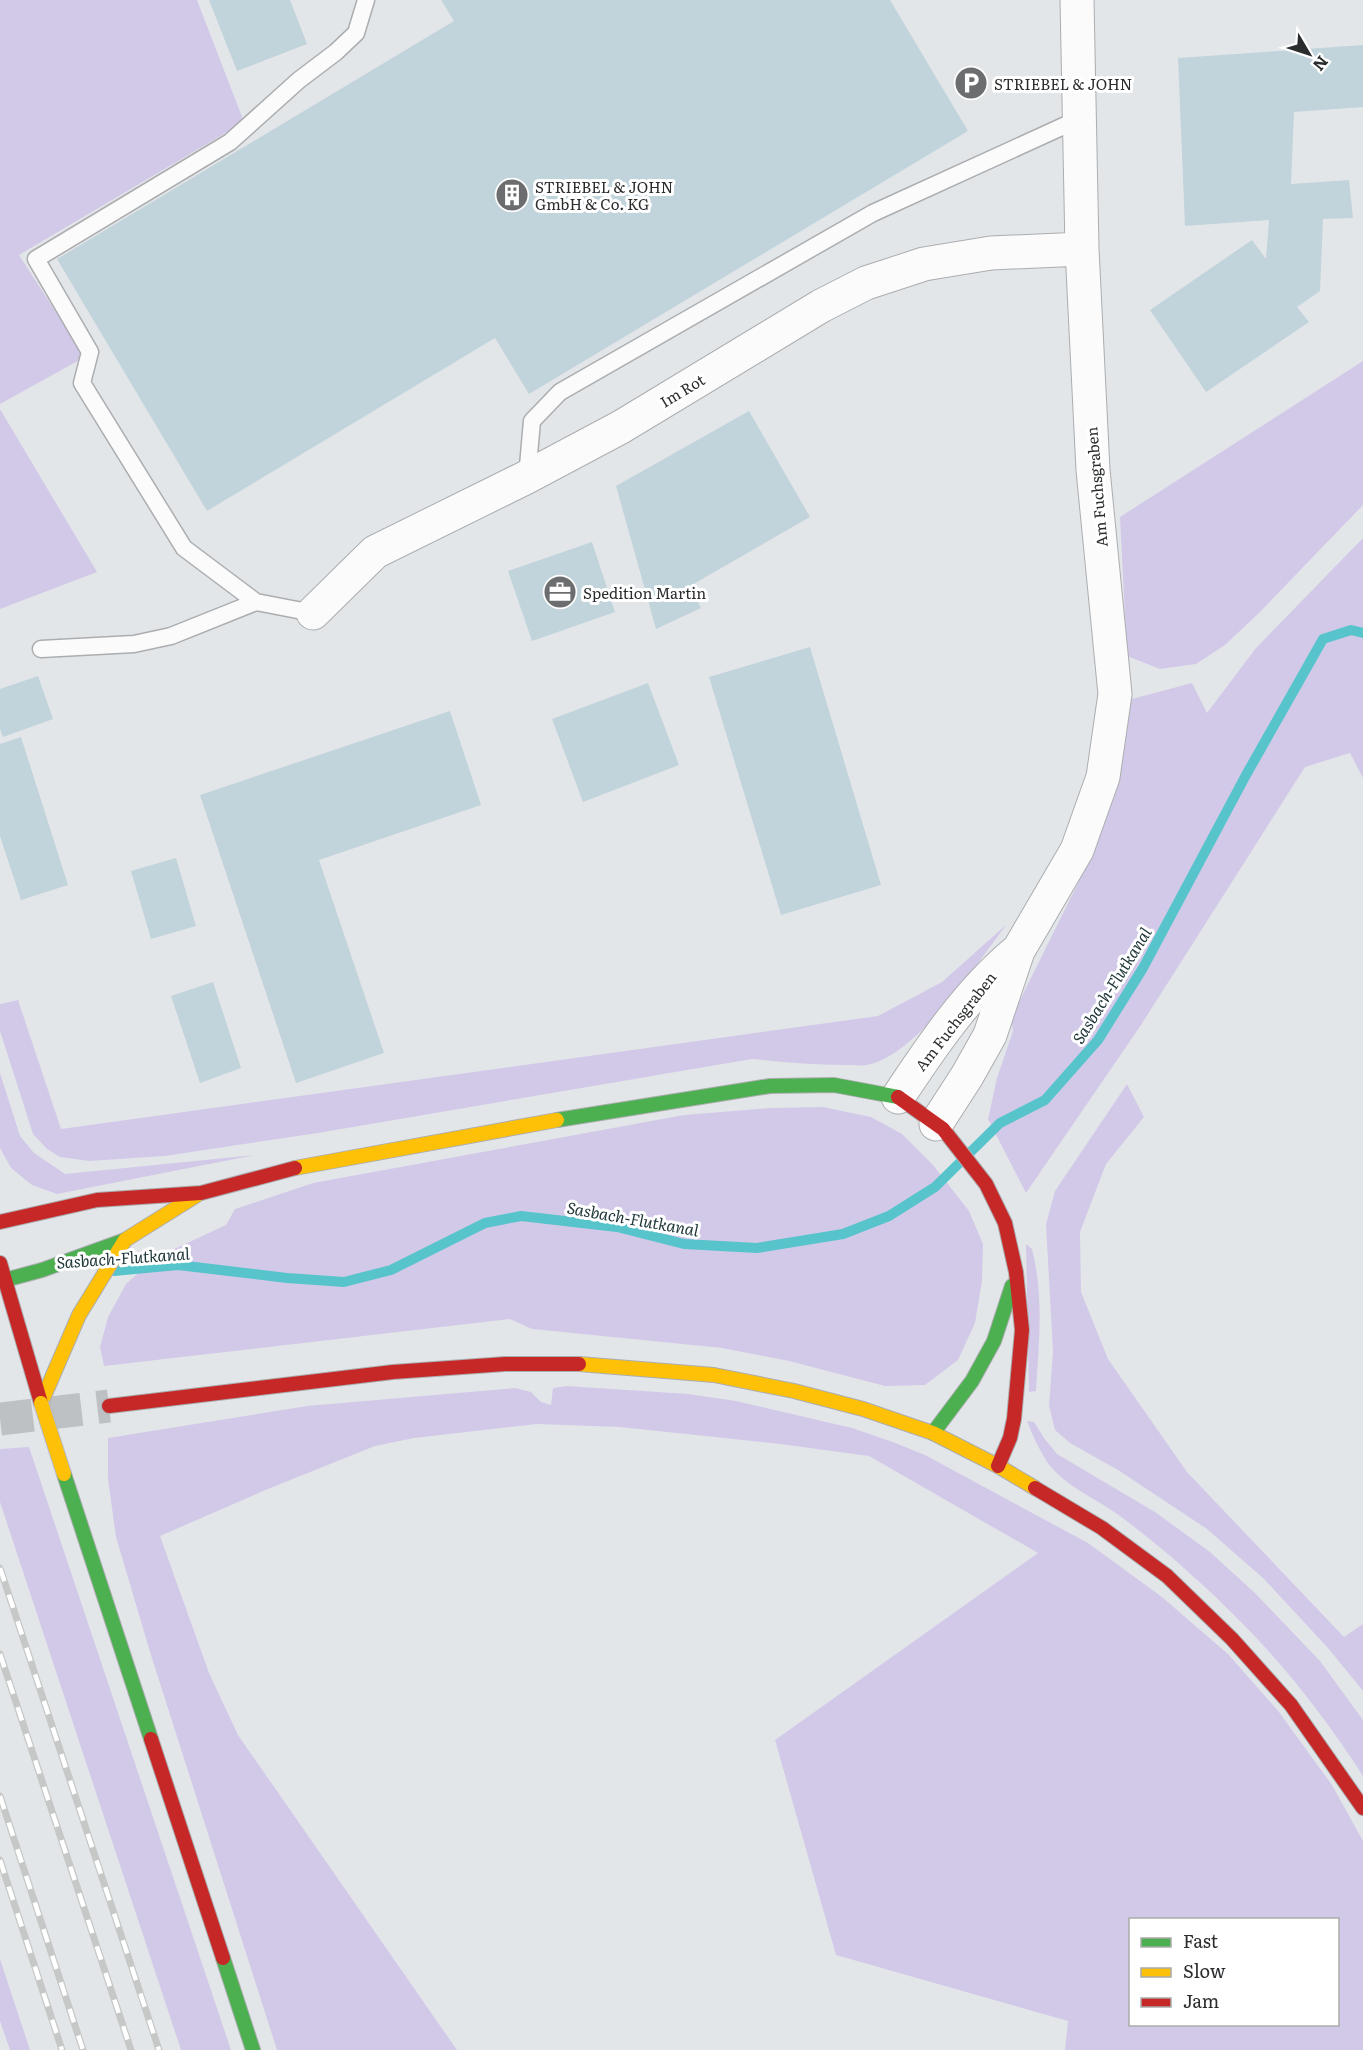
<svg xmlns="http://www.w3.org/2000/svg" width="1363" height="2050" font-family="Literata,serif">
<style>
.green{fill:#d2c9e9;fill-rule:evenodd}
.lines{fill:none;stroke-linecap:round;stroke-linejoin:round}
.stream{stroke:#57c4cc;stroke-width:10}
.building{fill:#c1d3db}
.secondary-tunnel{stroke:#bec1c4;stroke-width:33;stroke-dasharray:33 16;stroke-linecap:butt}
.lane-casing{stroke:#abadaf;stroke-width:19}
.street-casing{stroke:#abadaf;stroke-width:35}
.fast-casing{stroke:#abadaf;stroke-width:16}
.slow-casing{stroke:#abadaf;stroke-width:16}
.jam-casing{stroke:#abadaf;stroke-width:16}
.lane{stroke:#fbfbfc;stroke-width:16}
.street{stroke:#fbfbfc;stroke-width:33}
.fast{stroke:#4caf50;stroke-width:14}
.slow{stroke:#ffc107;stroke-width:14}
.jam{stroke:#c62828;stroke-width:14}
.rail-casing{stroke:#c6c7c7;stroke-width:7}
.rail{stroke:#fff;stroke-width:4.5;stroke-dasharray:14;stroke-linecap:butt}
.slow-bridge-casing{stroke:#b6b9c1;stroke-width:16;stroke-linecap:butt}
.slow-bridge{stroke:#ffc107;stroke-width:14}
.labels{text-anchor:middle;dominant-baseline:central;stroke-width:6;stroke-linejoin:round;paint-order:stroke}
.poi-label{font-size:15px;fill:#2a2c2e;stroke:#fff;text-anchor:start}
.street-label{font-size:15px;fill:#2a2c2e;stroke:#fff}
.water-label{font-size:16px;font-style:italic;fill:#21383a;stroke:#fff}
</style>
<rect width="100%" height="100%" fill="#e3e6e9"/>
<path class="green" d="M 0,0 L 197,0 L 244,122 L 19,255 L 85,357 L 0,404 Z
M 1363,361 L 1363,505 L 1260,612 L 1225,645 L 1196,664 L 1160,669 L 1127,656 L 1120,517 Z
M 0,409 L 97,572 L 0,609 Z
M 1363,538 L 1363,778 L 1350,753 L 1305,767 L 1141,1025 L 1026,1193 L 988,1119 L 997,1078 L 1013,1031 L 1011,1018 L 1095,849 L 1119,770 L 1125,715 L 1132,699 L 1192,683 L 1207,713 L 1256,648 Z
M 1007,924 C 976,964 918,1055 867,1065 C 860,1066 851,1065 844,1065 C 813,1065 783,1062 752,1059 L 318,1133 L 165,1156 L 89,1161 L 60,1157 L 47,1149 L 33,1134 L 0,1031 L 0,1004 L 18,1000 L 61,1129 L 878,1016 L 942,982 Z
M 0,1073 L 20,1136 L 34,1153 L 65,1174 L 255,1155 L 57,1194 L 32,1185 L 11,1168 L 0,1148 Z
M 1127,1084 L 1144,1117 L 1106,1164 L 1080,1232 L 1081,1292 L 1108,1359 L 1187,1472 L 1344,1637 L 1363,1624 L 1363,1691 L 1328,1648 L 1263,1578 L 1207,1529 L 1118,1470 L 1070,1443 L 1055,1430 L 1049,1406 L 1053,1352 L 1046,1224 L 1055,1191 Z
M 823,1107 L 871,1117 L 902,1134 L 933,1165 L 969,1211 L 983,1244 L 982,1281 L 975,1323 L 958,1360 L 925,1385 L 885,1386 L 789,1361 L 722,1348 L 532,1329 L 510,1319 L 104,1366 L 100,1347 L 108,1317 L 126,1284 L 155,1258 L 226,1225 L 235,1209 L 313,1183 L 684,1115 L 771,1108 Z
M 1026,1244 L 1032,1249 C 1044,1296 1039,1343 1036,1391 L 1029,1392 Z
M 567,1386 L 688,1394 L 736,1401 L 852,1428 L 893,1442 L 925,1455 L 1088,1543 L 1162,1597 L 1228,1654 L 1279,1712 L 1332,1785 L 1363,1841 L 1363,2050 L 1065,2050 L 1068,2021 L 836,1955 L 775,1740 L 1038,1553 L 869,1456 L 780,1444 L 620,1427 L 537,1424 L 414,1438 L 375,1446 L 268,1489 L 160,1536 L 209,1673 L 238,1735 L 457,2050 L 277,2050 L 150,1652 L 116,1537 L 108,1479 L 108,1438 L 307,1406 L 515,1388 L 531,1392 L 541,1402 L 551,1405 L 553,1388 ZM 1130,1920 L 1338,1920 L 1338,2024 L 1130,2024 Z
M 1027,1421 L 1034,1422 L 1044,1438 L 1057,1454 L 1155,1512 L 1210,1552 L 1255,1593 L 1320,1661 L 1363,1720 L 1363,1776 C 1328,1722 1289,1671 1244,1625 C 1206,1586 1164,1549 1120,1516 C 1097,1499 1064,1486 1047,1462 C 1039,1449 1032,1435 1027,1421 Z
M 29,1447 L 231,2050 L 181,2050 L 0,1502 L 0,1449 Z
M 0,1959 L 30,2050 L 10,2050 L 0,2021 Z"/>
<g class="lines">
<path class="stream" d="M 114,1271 L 178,1265 L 287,1278 L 344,1282 L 391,1270 L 485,1223 L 521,1216 L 617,1227 L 684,1244 L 757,1248 L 843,1234 L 889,1216 L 935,1187 L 1000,1123 L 1045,1100 L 1098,1040 L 1143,968 L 1246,775 L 1323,639 L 1351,630 L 1363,633"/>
</g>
<path class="building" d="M 209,0 L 290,0 L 307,44 L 237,71 Z
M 441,0 L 890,0 L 968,131 L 529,394 L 495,338 L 207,511 L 57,259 L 454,21 Z
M 1363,45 L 1363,107 L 1294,112 L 1291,184 L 1349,180 L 1353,218 L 1323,219 L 1320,291 L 1297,307 L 1309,322 L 1206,392 L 1150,310 L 1252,240 L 1266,259 L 1269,220 L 1185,226 L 1178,58 Z
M 749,411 L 810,517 L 690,586 L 701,608 L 656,629 L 616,486 Z
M 592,542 L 615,612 L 532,641 L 508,571 Z
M 810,647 L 881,885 L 781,915 L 709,677 Z
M 38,676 L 53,719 L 3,737 L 0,729 L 0,689 Z
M 648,683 L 679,765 L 583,802 L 552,719 Z
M 450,711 L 481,805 L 319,860 L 384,1053 L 296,1083 L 200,795 Z
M 21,737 L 68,885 L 21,900 L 0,836 L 0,744 Z
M 176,858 L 196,926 L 151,939 L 131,871 Z
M 213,982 L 241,1068 L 200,1083 L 171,996 Z"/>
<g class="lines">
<path class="secondary-tunnel" d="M 0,1419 L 109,1406"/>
<defs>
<path id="lane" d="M 527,477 L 532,421 L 560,392 L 873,213 L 1079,119
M 256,602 L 184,548 L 82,383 L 90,352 L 36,259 L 230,142 L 299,80 L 336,52 L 356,33 L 366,0
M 41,649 L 134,644 L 171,636 L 256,602 L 313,613"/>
<path id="street" d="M 313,613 L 375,552 L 527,477 L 621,427 L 821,306 L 866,283 L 924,264 L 991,253 L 1082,249
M 898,1097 C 931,1047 969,991 1016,952
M 936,1124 L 967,1076 L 990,1035 L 1018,951 L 1077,850 L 1103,777 L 1115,694 L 1093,470 L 1082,249 L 1077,0"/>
<path id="fast" d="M 557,1120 L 770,1086 L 834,1085 L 898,1097
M 5,1280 L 42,1270 L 125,1240
M 933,1433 L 972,1381 L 994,1341 L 1012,1286
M 64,1474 L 151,1739
M 223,1958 L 253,2050"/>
<path id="slow" d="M 295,1168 L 557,1120
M 579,1364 L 714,1375 L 794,1391 L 863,1409 L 933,1433 L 998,1466 L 1035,1488
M 41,1403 L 79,1315 L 125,1240 L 197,1195"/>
<path id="jam" d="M 898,1097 L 943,1129 L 986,1184 L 1005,1223 L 1016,1272 L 1022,1330 L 1014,1419 L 1010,1438 L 998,1466
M 0,1222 L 97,1200 L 201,1193 L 295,1168
M 0,1263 L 41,1403
M 109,1406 L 393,1372 L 505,1364 L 579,1364
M 1035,1488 L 1102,1528 L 1167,1576 L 1232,1639 L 1291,1705 L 1363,1808
M 151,1739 L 223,1958"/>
</defs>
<use href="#lane" class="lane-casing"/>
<use href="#street" class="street-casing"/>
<use href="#fast" class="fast-casing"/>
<use href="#slow" class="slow-casing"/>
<use href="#jam" class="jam-casing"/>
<use href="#lane" class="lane"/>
<use href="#street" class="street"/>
<use href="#fast" class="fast"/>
<use href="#slow" class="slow"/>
<use href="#jam" class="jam"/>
<defs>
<path id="rail" d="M 0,1568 L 159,2050
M 0,1654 L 131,2050
M 0,1796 L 83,2050
M 0,1860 L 62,2050"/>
</defs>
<use href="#rail" class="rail-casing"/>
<use href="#rail" class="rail"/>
<defs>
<path id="slow-bridge" d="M 41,1403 L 64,1474"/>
</defs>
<use href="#slow-bridge" class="slow-bridge-casing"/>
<use href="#slow-bridge" class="slow-bridge"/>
</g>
<defs>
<symbol id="parking-disc" viewBox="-11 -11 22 22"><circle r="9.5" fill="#6b6d6f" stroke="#fff"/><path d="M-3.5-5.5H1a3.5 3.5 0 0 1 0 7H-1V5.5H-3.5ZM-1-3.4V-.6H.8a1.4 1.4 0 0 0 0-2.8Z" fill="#fff"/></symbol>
<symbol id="building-disc" viewBox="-11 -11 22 22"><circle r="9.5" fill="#6b6d6f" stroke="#fff"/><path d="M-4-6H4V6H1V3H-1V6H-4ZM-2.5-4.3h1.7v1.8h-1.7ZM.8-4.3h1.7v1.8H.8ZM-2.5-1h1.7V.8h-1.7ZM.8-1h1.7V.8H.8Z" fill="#fff"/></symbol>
<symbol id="office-disc" viewBox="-11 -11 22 22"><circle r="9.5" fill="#6b6d6f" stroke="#fff"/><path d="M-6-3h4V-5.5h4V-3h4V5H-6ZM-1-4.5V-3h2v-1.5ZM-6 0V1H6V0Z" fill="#fff"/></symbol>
</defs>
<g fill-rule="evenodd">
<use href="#parking-disc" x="952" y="64" width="38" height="38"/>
<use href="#building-disc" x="493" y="176" width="38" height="38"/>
<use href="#office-disc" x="541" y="573" width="38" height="38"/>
</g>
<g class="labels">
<g class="poi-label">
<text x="994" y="83">STRIEBEL &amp; JOHN</text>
<text x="535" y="186">STRIEBEL &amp; JOHN<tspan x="535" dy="17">GmbH &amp; Co. KG</tspan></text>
<text x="583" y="592">Spedition Martin</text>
</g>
<g class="street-label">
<text transform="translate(682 390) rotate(-31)">Im Rot</text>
<text transform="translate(1096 487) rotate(-95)">Am Fuchsgraben</text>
<text transform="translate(955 1021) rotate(-52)">Am Fuchsgraben</text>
</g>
<g class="water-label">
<text transform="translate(1111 985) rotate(-58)">Sasbach-Flutkanal</text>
<text transform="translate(633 1218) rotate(10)">Sasbach-Flutkanal</text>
<text transform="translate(123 1257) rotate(-4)">Sasbach-Flutkanal</text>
</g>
</g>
<rect x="1129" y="1918" width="210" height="108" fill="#ffffff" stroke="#aaabab" stroke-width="1.5"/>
<rect x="1141" y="1938" width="30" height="9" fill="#4caf50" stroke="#aaabab" stroke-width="1.5"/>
<text x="1183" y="1948" font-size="18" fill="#2a2c2e">Fast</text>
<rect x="1141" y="1968" width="30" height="9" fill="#ffc107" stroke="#aaabab" stroke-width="1.5"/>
<text x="1183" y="1978" font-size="18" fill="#2a2c2e">Slow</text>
<rect x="1141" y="1998" width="30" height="9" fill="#c62828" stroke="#aaabab" stroke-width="1.5"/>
<text x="1183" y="2008" font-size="18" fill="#2a2c2e">Jam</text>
<g transform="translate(1309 54) rotate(129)" stroke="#ffffff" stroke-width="4.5" paint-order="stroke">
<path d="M0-4.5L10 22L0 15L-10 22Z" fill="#2a2c2e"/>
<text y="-9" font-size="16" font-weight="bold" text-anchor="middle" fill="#2a2c2e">N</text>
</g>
</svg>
